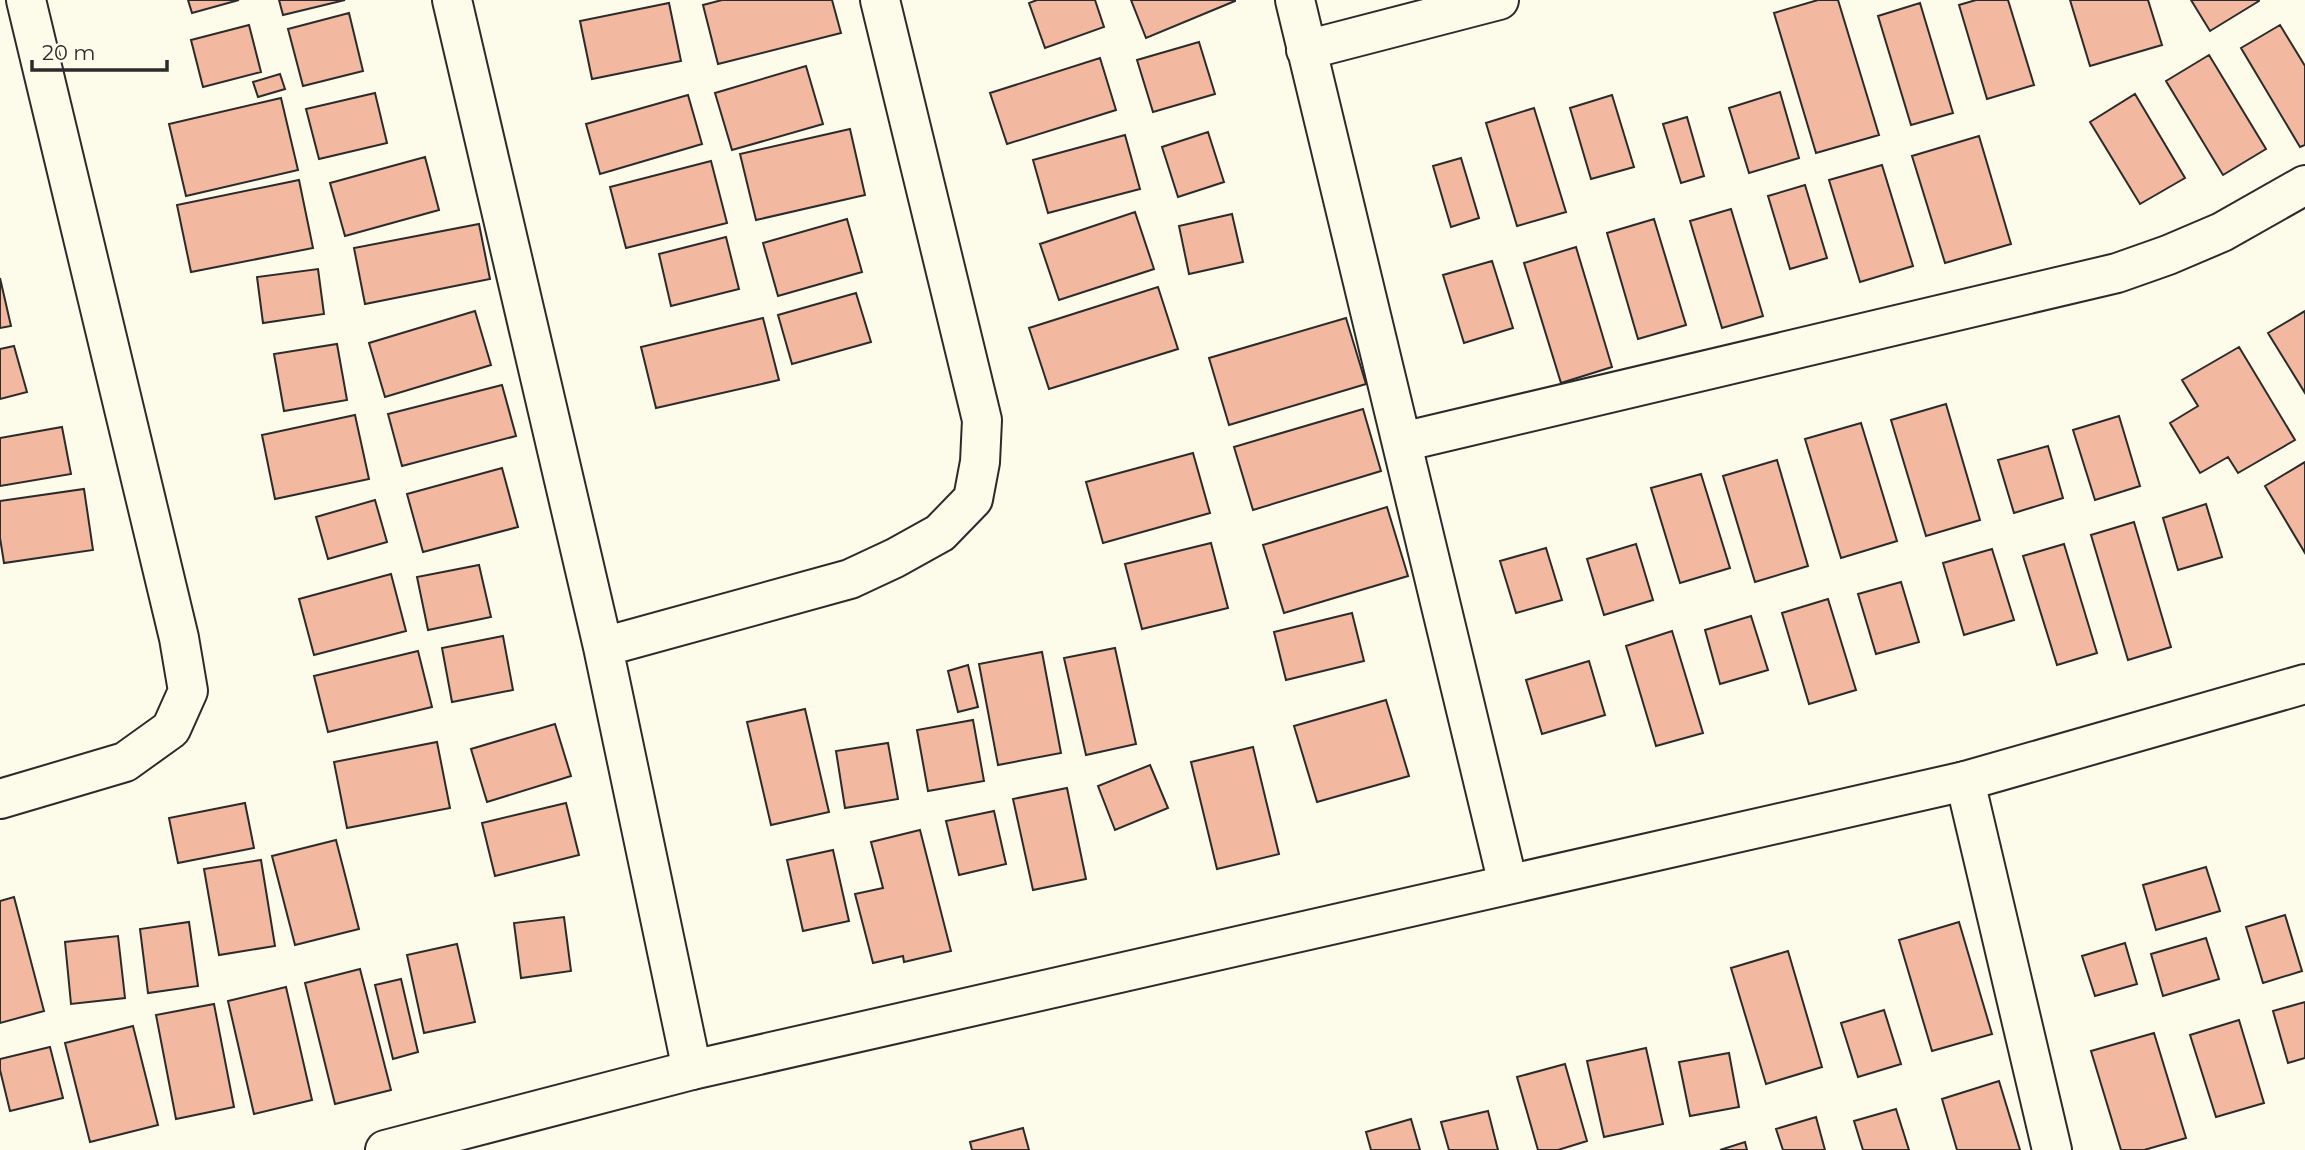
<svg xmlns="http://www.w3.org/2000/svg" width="2305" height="1150" font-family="Montserrat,sans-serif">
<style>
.building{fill:#f2b8a0;stroke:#2b2b2b;stroke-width:2}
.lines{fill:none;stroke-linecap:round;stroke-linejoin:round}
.street-casing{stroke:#2b2b2b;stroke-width:42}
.secondary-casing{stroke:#2b2b2b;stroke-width:42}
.street{stroke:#fdfbea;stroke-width:38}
.secondary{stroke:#fdfbea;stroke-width:38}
</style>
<rect width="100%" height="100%" fill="#fdfbea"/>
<path class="building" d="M 188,0 L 239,0 L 192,13 Z
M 279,0 L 345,0 L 283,15 Z
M 722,0 L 832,0 L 841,33 L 718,64 L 703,5 Z
M 1037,0 L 1095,0 L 1104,27 L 1045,48 L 1029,3 Z
M 1131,0 L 1235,0 L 1235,1 L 1146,38 Z
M 1818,0 L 1838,0 L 1879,135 L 1816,153 L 1774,13 Z
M 1976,0 L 2008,0 L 2034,85 L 1987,99 L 1959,5 Z
M 2070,0 L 2148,0 L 2162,45 L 2090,66 Z
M 2191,0 L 2259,0 L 2259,1 L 2210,31 Z
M 669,3 L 681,61 L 592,79 L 580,21 Z
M 1920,3 L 1953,113 L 1911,125 L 1878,16 Z
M 349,13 L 363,71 L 303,86 L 288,29 Z
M 249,25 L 261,72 L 203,87 L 191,40 Z
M 2280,25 L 2305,66 L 2305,145 L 2300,147 L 2241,48 Z
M 1199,42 L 1215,94 L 1153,112 L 1137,60 Z
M 2209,55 L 2266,149 L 2223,175 L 2166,81 Z
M 1100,58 L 1116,110 L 1007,144 L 990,93 Z
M 806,66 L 823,124 L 732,150 L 715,93 Z
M 280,74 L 285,89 L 258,97 L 253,82 Z
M 1780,92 L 1799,158 L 1749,173 L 1729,108 Z
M 375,93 L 387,143 L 319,159 L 306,109 Z
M 2135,94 L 2185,178 L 2140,204 L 2090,122 Z
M 688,95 L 702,144 L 600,174 L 586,124 Z
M 1612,95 L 1634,167 L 1591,179 L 1570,108 Z
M 281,98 L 298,170 L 186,196 L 169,124 Z
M 1534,108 L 1566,212 L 1517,226 L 1486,123 Z
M 1687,117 L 1704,176 L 1681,183 L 1663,124 Z
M 850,129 L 865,195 L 756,220 L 740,154 Z
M 1208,132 L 1224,182 L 1178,197 L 1162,147 Z
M 1125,135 L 1140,189 L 1048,213 L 1033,160 Z
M 1979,136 L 2011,244 L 1945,263 L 1912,156 Z
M 425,157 L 439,210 L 345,236 L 330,183 Z
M 1461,158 L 1479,218 L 1451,227 L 1433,166 Z
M 711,161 L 727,223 L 626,248 L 610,187 Z
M 1882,165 L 1913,266 L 1860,282 L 1829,180 Z
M 299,180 L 313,248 L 191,272 L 177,205 Z
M 1805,185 L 1827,258 L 1790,269 L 1768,196 Z
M 1731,209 L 1763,316 L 1722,328 L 1690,221 Z
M 1135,212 L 1154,269 L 1059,300 L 1040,244 Z
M 1232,214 L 1243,262 L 1189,274 L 1179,226 Z
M 847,219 L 862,272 L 778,296 L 763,243 Z
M 1654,219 L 1686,325 L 1638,339 L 1607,233 Z
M 479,224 L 490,279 L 365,304 L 354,248 Z
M 726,237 L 739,289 L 671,306 L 659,254 Z
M 1576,247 L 1612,367 L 1561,383 L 1524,263 Z
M 1492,261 L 1513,328 L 1464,343 L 1443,275 Z
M 318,269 L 324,314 L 263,323 L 257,277 Z
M 0,278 L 11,326 L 0,328 Z
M 1158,287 L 1178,349 L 1049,389 L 1029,328 Z
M 856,293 L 871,342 L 792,364 L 778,315 Z
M 475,311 L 491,365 L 385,397 L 369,343 Z
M 2305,311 L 2305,393 L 2268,333 Z
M 763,318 L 779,380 L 656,408 L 641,347 Z
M 1346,318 L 1366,384 L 1229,425 L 1209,358 Z
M 337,344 L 347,400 L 284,411 L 274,354 Z
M 14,346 L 27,392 L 0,399 L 0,349 Z
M 2239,347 L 2295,440 L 2238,473 L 2228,457 L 2200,473 L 2170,423 L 2198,406 L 2182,380 Z
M 502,385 L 516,436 L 402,466 L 388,414 Z
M 1946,404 L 1980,520 L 1926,536 L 1891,420 Z
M 1363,409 L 1381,471 L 1253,510 L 1234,447 Z
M 355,415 L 369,479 L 275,499 L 262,435 Z
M 2119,416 L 2140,486 L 2095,500 L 2073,430 Z
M 1861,423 L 1897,541 L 1841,558 L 1805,439 Z
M 62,427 L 71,474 L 0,486 L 0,438 Z
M 2048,446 L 2063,498 L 2014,513 L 1998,460 Z
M 1193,453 L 1210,513 L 1103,543 L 1086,482 Z
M 1777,460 L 1808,566 L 1755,582 L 1723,476 Z
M 2305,462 L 2305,553 L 2265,486 Z
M 502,468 L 518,527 L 423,552 L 407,494 Z
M 1701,474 L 1730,568 L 1680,583 L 1651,488 Z
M 84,489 L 93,550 L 4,563 L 0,538 L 0,501 Z
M 375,500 L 387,542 L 328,559 L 316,517 Z
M 2206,504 L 2222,557 L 2178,570 L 2163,518 Z
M 1387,507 L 1408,576 L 1284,613 L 1263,545 Z
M 2134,522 L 2171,647 L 2128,660 L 2091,535 Z
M 1211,543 L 1228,608 L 1142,629 L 1125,564 Z
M 1636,544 L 1653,600 L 1604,615 L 1587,559 Z
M 2064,544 L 2097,653 L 2057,665 L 2023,556 Z
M 1546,548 L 1562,600 L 1516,613 L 1500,561 Z
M 1992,549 L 2014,620 L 1964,635 L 1943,563 Z
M 479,565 L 491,617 L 428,630 L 417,577 Z
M 391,574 L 406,631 L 314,655 L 299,599 Z
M 1901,582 L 1919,642 L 1876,654 L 1858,594 Z
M 1828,599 L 1856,690 L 1809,704 L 1782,613 Z
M 1352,613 L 1364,661 L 1286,680 L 1274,632 Z
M 1751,616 L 1768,670 L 1720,684 L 1705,630 Z
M 1672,631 L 1703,733 L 1656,746 L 1626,646 Z
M 503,636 L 513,690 L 452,702 L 442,648 Z
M 1115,648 L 1136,744 L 1086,755 L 1064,658 Z
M 418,651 L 432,707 L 328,732 L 314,676 Z
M 1042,652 L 1061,753 L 998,765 L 979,664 Z
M 1589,661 L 1605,715 L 1542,734 L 1526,680 Z
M 968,665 L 978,707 L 958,712 L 948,671 Z
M 1386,700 L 1409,776 L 1317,802 L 1294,726 Z
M 805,709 L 829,812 L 771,825 L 747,722 Z
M 973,720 L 984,781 L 928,791 L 917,730 Z
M 555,724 L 571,776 L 487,802 L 471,749 Z
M 437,742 L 450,808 L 347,828 L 334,762 Z
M 888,743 L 898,799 L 845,808 L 836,751 Z
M 1253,747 L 1279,854 L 1217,869 L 1191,762 Z
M 1150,765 L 1168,808 L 1115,830 L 1098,786 Z
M 1067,788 L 1086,879 L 1033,890 L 1013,799 Z
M 245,803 L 254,848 L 178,863 L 169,818 Z
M 566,803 L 579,855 L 495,876 L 482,823 Z
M 994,811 L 1006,864 L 959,875 L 946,821 Z
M 920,830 L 951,951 L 904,962 L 903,956 L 873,963 L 855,894 L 883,888 L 871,842 Z
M 336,840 L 359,929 L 295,945 L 272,856 Z
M 833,850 L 849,921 L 803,931 L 787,860 Z
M 261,860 L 275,946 L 219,955 L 204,869 Z
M 2206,867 L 2220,911 L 2156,930 L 2143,885 Z
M 14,897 L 44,1011 L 0,1023 L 0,901 Z
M 2285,915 L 2302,971 L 2263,983 L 2246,927 Z
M 564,917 L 571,971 L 521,978 L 514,923 Z
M 189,922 L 198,986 L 148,993 L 140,929 Z
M 1959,922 L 1992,1034 L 1932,1051 L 1899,940 Z
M 118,936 L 125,998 L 71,1004 L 65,942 Z
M 2206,938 L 2219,979 L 2163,996 L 2151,954 Z
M 2125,943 L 2137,984 L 2095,996 L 2082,956 Z
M 457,944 L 475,1022 L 424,1033 L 407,955 Z
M 1788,951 L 1822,1067 L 1766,1084 L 1731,968 Z
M 360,969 L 391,1090 L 335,1104 L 305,983 Z
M 401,979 L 418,1052 L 393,1059 L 375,985 Z
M 286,987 L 312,1100 L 254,1114 L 228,1001 Z
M 2305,1002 L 2305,1058 L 2288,1063 L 2273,1011 Z
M 214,1004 L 234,1107 L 176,1119 L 156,1015 Z
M 1884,1010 L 1901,1064 L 1858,1077 L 1841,1023 Z
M 2239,1020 L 2264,1103 L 2216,1117 L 2190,1035 Z
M 133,1026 L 158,1125 L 90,1142 L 65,1043 Z
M 2154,1033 L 2186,1138 L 2144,1150 L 2121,1150 L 2091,1051 Z
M 50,1047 L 63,1098 L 10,1111 L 0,1070 L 0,1059 Z
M 1646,1048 L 1663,1124 L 1604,1137 L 1587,1061 Z
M 1729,1053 L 1739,1107 L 1690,1116 L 1679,1062 Z
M 1565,1064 L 1587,1141 L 1558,1150 L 1538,1150 L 1517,1077 Z
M 1999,1081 L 2020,1150 L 1957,1150 L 1942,1099 Z
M 1896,1109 L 1909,1150 L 1863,1150 L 1854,1121 Z
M 1488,1111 L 1498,1150 L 1449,1150 L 1441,1122 Z
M 1816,1117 L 1825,1150 L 1783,1150 L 1776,1129 Z
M 1411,1119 L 1420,1150 L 1371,1150 L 1366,1132 Z
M 1023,1128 L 1029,1150 L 972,1150 L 970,1142 Z
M 1745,1142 L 1747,1150 L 1720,1150 Z"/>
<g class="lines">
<defs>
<path id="street" d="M 452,0 L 603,647 L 692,1070
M 1295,0 L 1508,884
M 1306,50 L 1499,0
M 1402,442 L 2117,273 L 2168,255 L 2222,232 L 2305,185
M 603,647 L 850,579 L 895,558 L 940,533 L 973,499 L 980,462 L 982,420 L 880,0
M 1965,781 L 2052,1150
M 0,799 L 125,762 L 171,729 L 188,691 L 179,638 L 26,0"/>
<path id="secondary" d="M 385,1150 L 692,1070 L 1965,781 L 2305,684"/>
</defs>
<use href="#street" class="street-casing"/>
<use href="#secondary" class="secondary-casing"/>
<use href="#street" class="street"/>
<use href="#secondary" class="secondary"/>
</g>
<path d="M32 60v10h135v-10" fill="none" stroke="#2b2b2b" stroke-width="3.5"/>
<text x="42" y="60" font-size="21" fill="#2b2b2b" stroke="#fdfbea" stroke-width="5" paint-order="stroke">20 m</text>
</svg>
